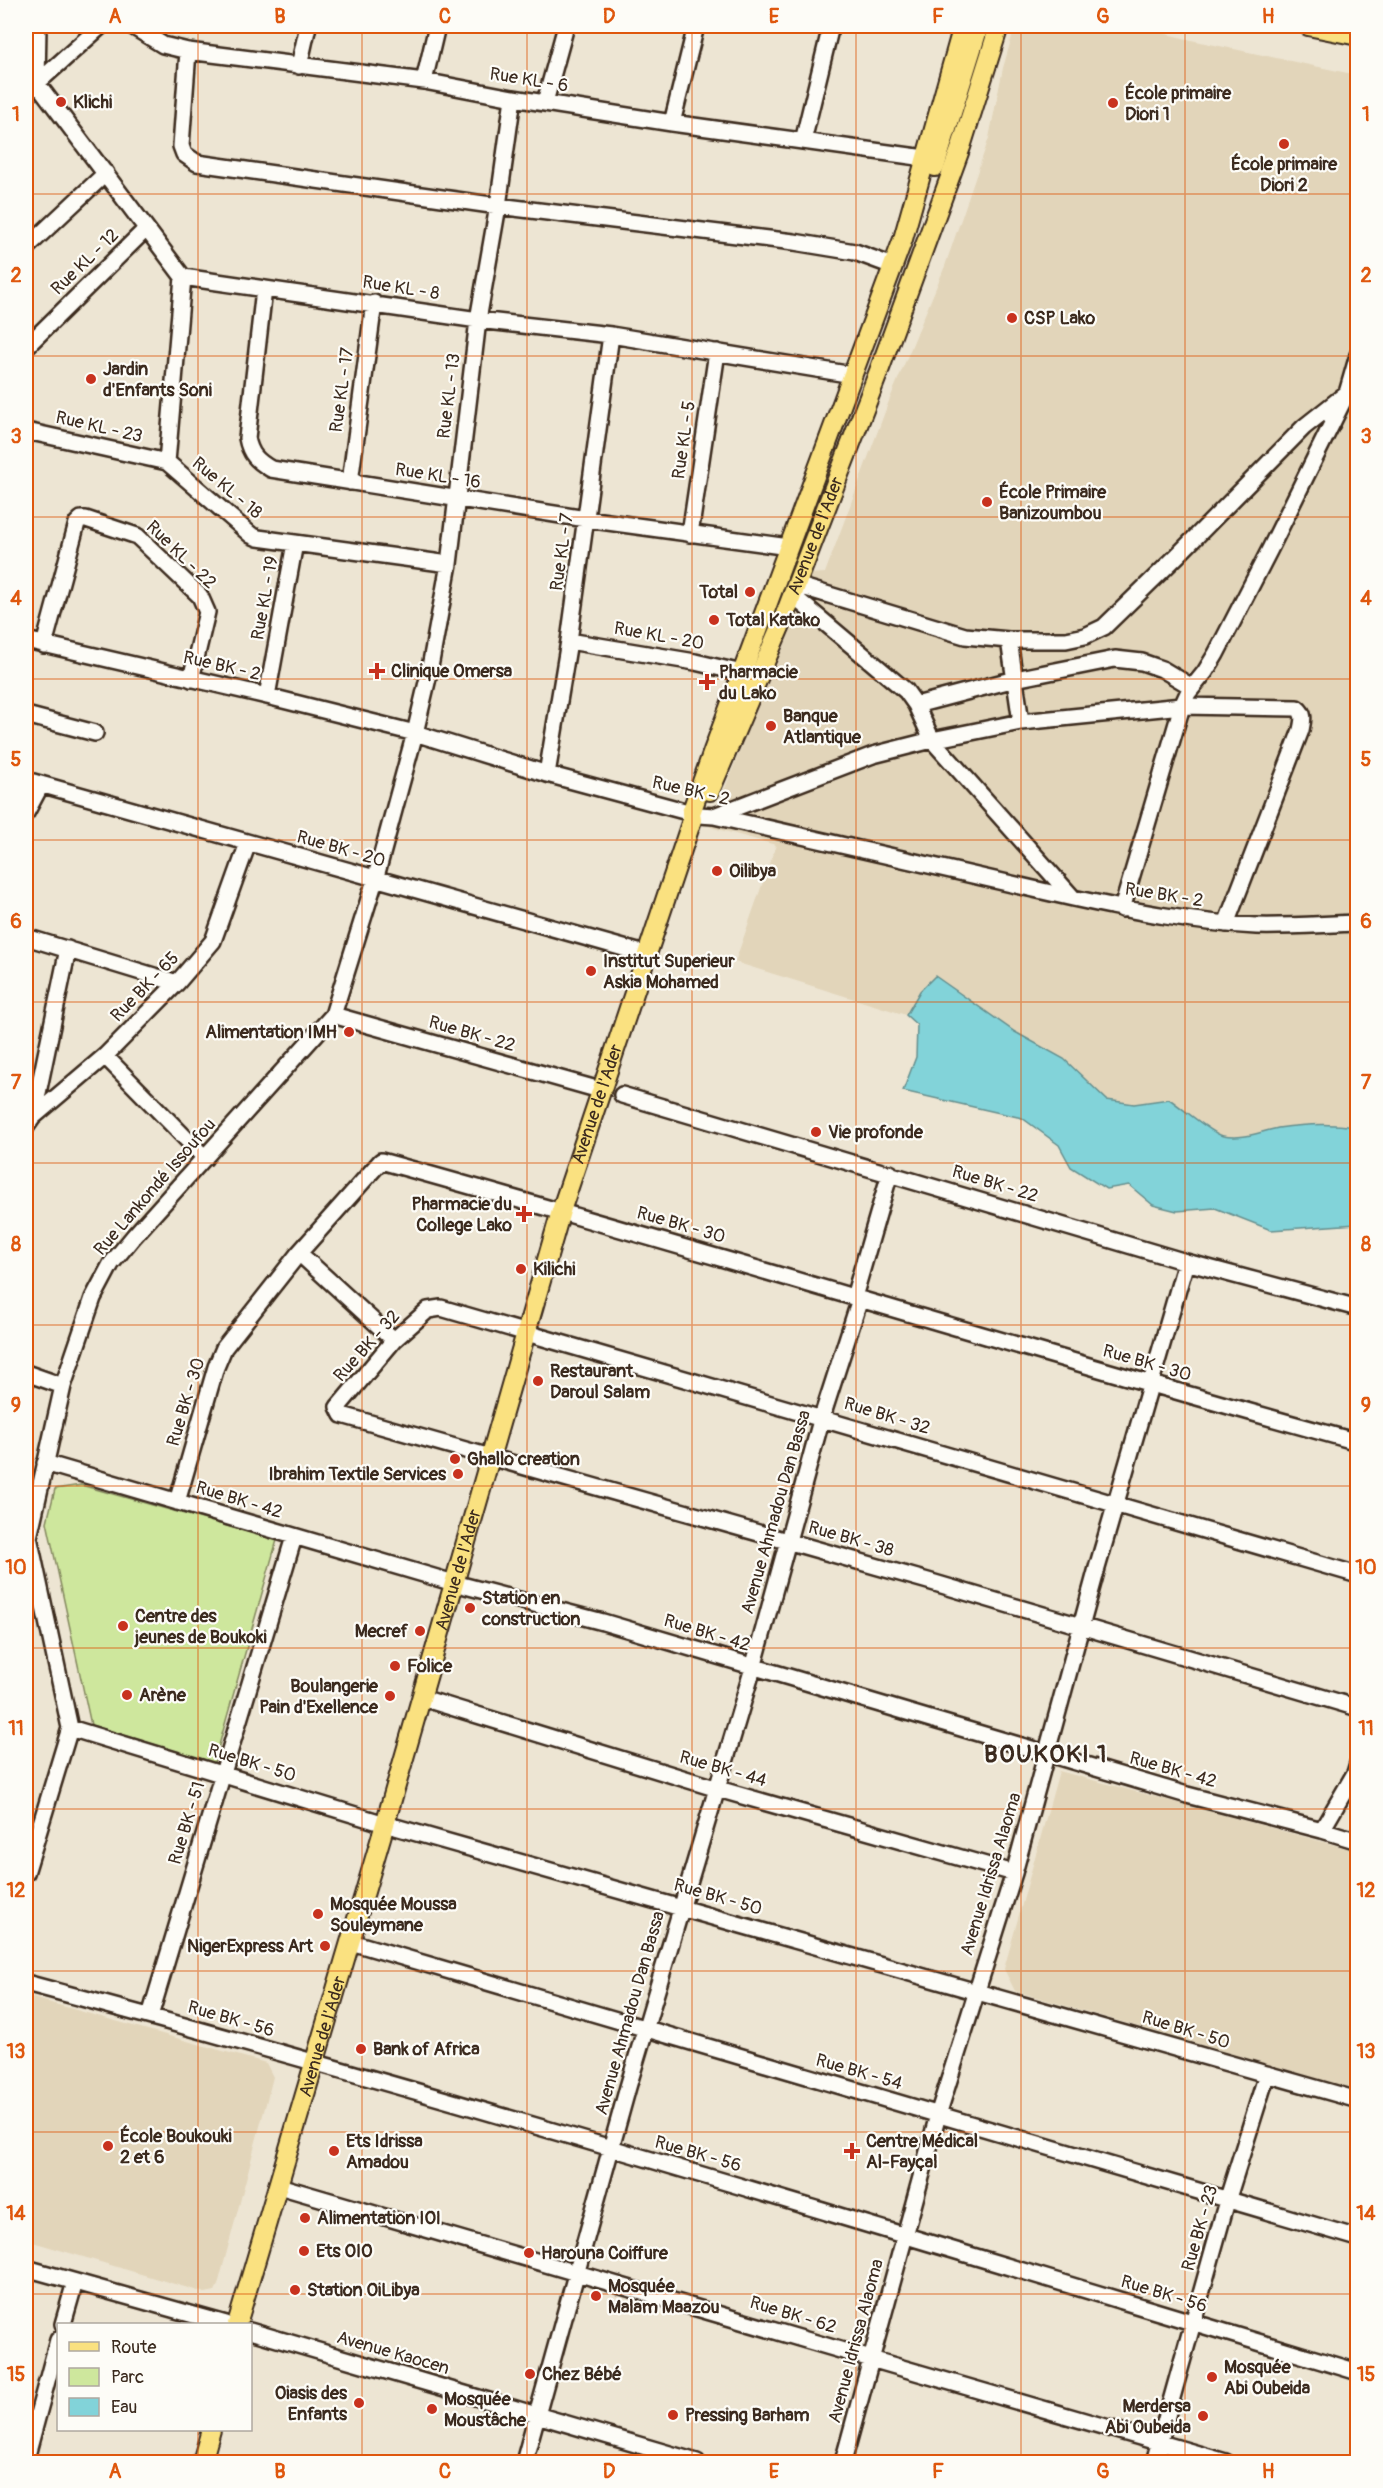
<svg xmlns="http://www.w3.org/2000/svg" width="1383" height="2488" font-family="Pangolin,sans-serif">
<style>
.built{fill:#e2d5ba}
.green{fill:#cee79d;stroke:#84885e;stroke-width:1.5}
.water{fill:#82d3d9;stroke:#668f8e;stroke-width:1.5}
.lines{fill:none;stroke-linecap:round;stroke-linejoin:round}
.minor-casing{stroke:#3b2a1e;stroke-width:20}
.major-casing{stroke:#3b2a1e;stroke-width:22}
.minor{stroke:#fdfcf7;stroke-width:15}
.major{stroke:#fae180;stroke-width:18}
.grid{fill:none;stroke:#df570d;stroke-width:1.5;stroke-opacity:0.55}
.poi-dot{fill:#c8321e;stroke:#fdfcf7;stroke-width:2}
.labels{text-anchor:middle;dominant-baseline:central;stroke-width:4.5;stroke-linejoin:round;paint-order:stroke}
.street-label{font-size:18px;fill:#3b2a1e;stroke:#fdfcf7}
.poi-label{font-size:18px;font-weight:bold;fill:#3b2a1e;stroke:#fdfcf7;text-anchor:start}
.district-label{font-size:24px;font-weight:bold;letter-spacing:1.5px;fill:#3b2a1e;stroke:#fdfcf7}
.neatline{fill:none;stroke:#df570d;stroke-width:2}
.grid-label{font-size:20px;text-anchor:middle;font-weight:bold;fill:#df570d}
</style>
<rect width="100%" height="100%" fill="#ede5d3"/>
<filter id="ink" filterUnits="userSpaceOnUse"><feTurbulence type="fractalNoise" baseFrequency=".0167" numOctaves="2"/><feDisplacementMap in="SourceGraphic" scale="12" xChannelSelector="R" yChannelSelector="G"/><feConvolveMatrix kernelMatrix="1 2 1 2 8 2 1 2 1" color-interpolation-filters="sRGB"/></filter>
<g filter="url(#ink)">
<path class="built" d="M 1015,26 L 1134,26 L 1191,40 L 1357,75 L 1357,1127 L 1338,1124 L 1303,1126 L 1278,1128 L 1248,1137 L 1221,1136 L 1169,1099 L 1134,1104 L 1107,1100 L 1064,1059 L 1015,1032 L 935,976 L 920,991 L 906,1015 L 735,962 L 776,845 L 710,827 L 808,574 L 825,573 L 889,401 L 945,266 L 989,138 L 1003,68 Z
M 1059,1771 L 1357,1851 L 1357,2090 L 1015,1991 L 1004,1969 Z
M 26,1996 L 266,2063 L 273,2077 L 218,2285 L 215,2291 L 205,2293 L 26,2240 Z"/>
<path class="green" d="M 81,1485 L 277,1540 L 214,1763 L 91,1725 L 47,1522 L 55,1489 Z"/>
<path class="water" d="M 935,976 L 1015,1032 L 1064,1059 L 1107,1100 L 1134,1104 L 1169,1099 C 1180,1106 1212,1134 1223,1136 C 1243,1140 1259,1132 1278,1128 C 1304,1124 1332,1123 1357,1127 L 1357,1224 L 1271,1230 L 1215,1208 L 1177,1211 L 1153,1205 L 1129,1185 L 1106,1189 L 1071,1167 L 1059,1145 L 1022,1118 L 903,1091 L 916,1057 L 917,1025 L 906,1015 L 920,991 Z"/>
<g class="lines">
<defs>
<path id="minor" d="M 38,26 L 37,83 L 183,277 L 478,320 L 611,335 L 853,375
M 132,26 L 163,45 L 188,51 L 424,81 L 513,98 L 672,123 L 925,158
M 188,51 L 181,146 L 184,154 L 197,163 L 498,206 L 794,242 L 855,252 L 893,266
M 299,66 L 308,26
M 424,81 L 437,26
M 26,93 L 101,26
M 545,102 L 566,26
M 672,123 L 696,26
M 803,141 L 831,26
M 26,248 L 106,173
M 183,277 L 167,462 L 251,535 L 258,538 L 449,564
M 264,289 L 247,438 C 250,454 257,461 271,469 L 586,519 L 789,547
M 26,347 L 146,229
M 26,437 L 31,432 L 167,462
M 350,482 L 374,303
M 690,534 L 717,352
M 796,585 L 965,636 L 1009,640 L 1066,640 L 1085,636 L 1104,627 L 1178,555 L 1304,427 L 1347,393
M 792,595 L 906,691 L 916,705 L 932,740 L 1073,898
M 26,640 L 267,696 L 415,733 L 547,774 L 699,815 L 714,816 L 1073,898 C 1133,911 1195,923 1256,926 C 1289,927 1324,924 1358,923
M 1009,640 L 1021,722
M 569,641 L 695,662 L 742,673
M 44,645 L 77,523 L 81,519 L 86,519 L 137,536 L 200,596 L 207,612 L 191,679
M 267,696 L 295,543
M 916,705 L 1015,679 L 1115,659 L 1142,662 L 1162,669 L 1192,687
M 26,715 L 95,733
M 547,774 L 569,641 L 611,335
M 26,780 L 645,954
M 26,813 L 41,785
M 714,816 L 873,755 L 932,740 L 1021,722 L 1182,706 L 1297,708 C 1305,714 1303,720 1301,730 L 1226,924
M 1122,909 L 1182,706 L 1188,693 L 1205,672 L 1216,654 L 1270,549 L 1347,393 L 1358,355
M 26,937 L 177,983
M 333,1015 L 600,1090
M 105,1056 L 205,1158
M 622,1095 L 1186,1262 L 1358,1308
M 33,1117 L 68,949
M 26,1127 L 33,1117 L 105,1056 L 177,983 L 213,941 L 248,843
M 299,1253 L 394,1340
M 854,1297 L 890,1173
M 26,1373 L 63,1386
M 45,1463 L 454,1583 L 603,1622 L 1187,1795 L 1322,1830 L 1358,1841
M 177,1502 L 216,1367 L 224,1348 L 299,1253 L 381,1161 C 708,1251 1031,1353 1358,1442
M 1358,1575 L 441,1308 L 428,1310 L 394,1340 L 338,1407 L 342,1415 L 928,1581 L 1358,1708
M 422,1698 L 718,1789 L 1014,1873
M 70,1728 L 385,1824 L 1358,2100
M 1322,1830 L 1355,1773 L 1358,1763
M 26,1873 L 70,1728 L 29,1537 L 63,1386 L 93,1298 L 111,1264 L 134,1236 L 333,1015 L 375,880 L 415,733 L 428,678 L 449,564 L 478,320 L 498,206 L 513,98
M 351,1942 L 1358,2238
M 26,1983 C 472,2102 915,2239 1358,2372
M 150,2016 L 294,1537
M 279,2186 C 595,2278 910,2371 1226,2462
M 26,2268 L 226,2324
M 63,2324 L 75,2282
M 250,2331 L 697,2462
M 26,2459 L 58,2340
M 524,2462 L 628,2087 L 753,1668 L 822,1417 L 860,1299
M 843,2462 L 938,2115 L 1014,1873 L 1097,1568 L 1186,1262
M 1154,2462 L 1227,2201 L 1267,2074"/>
<g id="major">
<path d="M 1308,26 L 1358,36"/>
<path d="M 935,167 L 979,26"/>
<path id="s1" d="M 710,791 L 780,627 L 879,371 L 961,147 L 999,26"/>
<path id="s2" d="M 237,2324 L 385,1824 L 561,1211 L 692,820 L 691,813 L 713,751 L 903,239 L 963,26"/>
<path d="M 202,2462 L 211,2430"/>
</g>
</defs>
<use href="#minor" class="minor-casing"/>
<use href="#major" class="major-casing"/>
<use href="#minor" class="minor"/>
<use href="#major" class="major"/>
</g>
</g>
<path class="grid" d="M 198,26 L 198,2324M 362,26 L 362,2462M 527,26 L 527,2462M 692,26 L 692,2462M 856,26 L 856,2462M 1021,26 L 1021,2462M 1185,26 L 1185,2462M 26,194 L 1358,194M 26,356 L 1358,356M 26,517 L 1358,517M 26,679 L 1358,679M 26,840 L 1358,840M 26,1002 L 1358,1002M 26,1163 L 1358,1163M 26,1325 L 1358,1325M 26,1486 L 1358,1486M 26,1648 L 1358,1648M 26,1809 L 1358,1809M 26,1971 L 1358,1971M 26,2132 L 1358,2132M 26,2294 L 1358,2294M 198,2430 L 198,2462"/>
<g class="poi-dot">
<circle cx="61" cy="102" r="6"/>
<circle cx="1113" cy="103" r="6"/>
<circle cx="1284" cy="144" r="6"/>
<circle cx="1012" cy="318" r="6"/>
<circle cx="91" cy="379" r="6"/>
<circle cx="987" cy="502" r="6"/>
<circle cx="750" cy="592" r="6"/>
<circle cx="714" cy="620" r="6"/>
<path d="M374 662h6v6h6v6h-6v6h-6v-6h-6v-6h6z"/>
<path d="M704 673h6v6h6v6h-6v6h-6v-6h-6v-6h6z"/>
<circle cx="771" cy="726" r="6"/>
<circle cx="717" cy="871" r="6"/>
<circle cx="591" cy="971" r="6"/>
<circle cx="349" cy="1032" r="6"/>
<circle cx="816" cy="1132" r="6"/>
<path d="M521 1205h6v6h6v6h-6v6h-6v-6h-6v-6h6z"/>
<circle cx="521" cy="1269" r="6"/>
<circle cx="538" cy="1381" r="6"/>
<circle cx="455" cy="1459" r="6"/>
<circle cx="458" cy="1474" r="6"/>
<circle cx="470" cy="1608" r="6"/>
<circle cx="123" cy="1626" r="6"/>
<circle cx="420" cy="1631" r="6"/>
<circle cx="395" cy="1666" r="6"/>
<circle cx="127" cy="1695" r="6"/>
<circle cx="390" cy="1696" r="6"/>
<circle cx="318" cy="1914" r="6"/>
<circle cx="325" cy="1946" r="6"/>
<circle cx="361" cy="2049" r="6"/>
<circle cx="108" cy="2146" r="6"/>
<circle cx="334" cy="2151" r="6"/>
<path d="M849 2142h6v6h6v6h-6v6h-6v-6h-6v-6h6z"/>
<circle cx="305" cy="2218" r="6"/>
<circle cx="304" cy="2251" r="6"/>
<circle cx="529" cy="2253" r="6"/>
<circle cx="295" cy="2290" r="6"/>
<circle cx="596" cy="2296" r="6"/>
<circle cx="530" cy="2374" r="6"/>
<circle cx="1212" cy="2377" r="6"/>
<circle cx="359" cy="2403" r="6"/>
<circle cx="432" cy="2409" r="6"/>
<circle cx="673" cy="2415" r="6"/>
<circle cx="1203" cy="2416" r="6"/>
</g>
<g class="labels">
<g class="street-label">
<text transform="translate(529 80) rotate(9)">Rue KL - 6</text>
<text transform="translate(85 262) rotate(-44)">Rue KL - 12</text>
<text transform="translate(401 288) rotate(9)">Rue KL - 8</text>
<text transform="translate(342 390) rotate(-82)">Rue KL - 17</text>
<text transform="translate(449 396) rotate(-83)">Rue KL - 13</text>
<text transform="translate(99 427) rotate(13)">Rue KL - 23</text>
<text transform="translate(684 440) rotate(-82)">Rue KL - 5</text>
<text transform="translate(438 476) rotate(9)">Rue KL - 16</text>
<text transform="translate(227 488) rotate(40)">Rue KL - 18</text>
<text stroke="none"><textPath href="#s1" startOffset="276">Avenue de l'Ader</textPath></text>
<text transform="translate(562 552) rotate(-82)">Rue KL - 7</text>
<text transform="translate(181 555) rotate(44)">Rue KL - 22</text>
<text transform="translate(265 598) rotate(-80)">Rue KL - 19</text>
<text transform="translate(659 636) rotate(10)">Rue KL - 20</text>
<text transform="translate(222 666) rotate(13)">Rue BK - 2</text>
<text transform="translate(691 791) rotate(13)">Rue BK - 2</text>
<text transform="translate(341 849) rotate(16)">Rue BK - 20</text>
<text transform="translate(1164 895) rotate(9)">Rue BK - 2</text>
<text transform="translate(145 987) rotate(-46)">Rue BK - 65</text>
<text transform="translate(472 1034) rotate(16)">Rue BK - 22</text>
<text stroke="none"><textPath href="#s2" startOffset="1272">Avenue de l'Ader</textPath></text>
<text transform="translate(995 1184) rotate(17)">Rue BK - 22</text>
<text transform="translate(155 1187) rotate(-49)">Rue Lankondé Issoufou</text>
<text transform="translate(681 1225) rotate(16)">Rue BK - 30</text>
<text transform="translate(367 1346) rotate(-48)">Rue BK - 32</text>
<text transform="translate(1147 1363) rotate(16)">Rue BK - 30</text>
<text transform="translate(186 1402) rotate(-73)">Rue BK - 30</text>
<text transform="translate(887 1416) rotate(17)">Rue BK - 32</text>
<text transform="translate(239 1500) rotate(17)">Rue BK - 42</text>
<text transform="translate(776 1512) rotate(-74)">Avenue Ahmadou Dan Bassa</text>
<text transform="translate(851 1539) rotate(16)">Rue BK - 38</text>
<text stroke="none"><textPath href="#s2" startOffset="786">Avenue de l'Ader</textPath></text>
<text transform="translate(707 1633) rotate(17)">Rue BK - 42</text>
<text transform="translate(252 1763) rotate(17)">Rue BK - 50</text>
<text transform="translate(723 1769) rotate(16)">Rue BK - 44</text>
<text transform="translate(1173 1770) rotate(16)">Rue BK - 42</text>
<text transform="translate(187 1823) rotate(-73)">Rue BK - 51</text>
<text transform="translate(991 1874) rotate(-73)">Avenue Idrissa Alaoma</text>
<text transform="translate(718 1897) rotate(16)">Rue BK - 50</text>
<text transform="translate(630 2013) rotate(-74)">Avenue Ahmadou Dan Bassa</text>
<text transform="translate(231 2019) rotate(16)">Rue BK - 56</text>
<text transform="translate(1186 2030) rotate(17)">Rue BK - 50</text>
<text stroke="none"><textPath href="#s2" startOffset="300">Avenue de l'Ader</textPath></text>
<text transform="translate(859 2072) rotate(16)">Rue BK - 54</text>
<text transform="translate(698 2154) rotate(16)">Rue BK - 56</text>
<text transform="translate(1200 2228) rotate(-74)">Rue BK - 23</text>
<text transform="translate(1164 2294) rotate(17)">Rue BK - 56</text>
<text transform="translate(793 2315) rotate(17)">Rue BK - 62</text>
<text transform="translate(856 2341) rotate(-75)">Avenue Idrissa Alaoma</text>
<text transform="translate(393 2353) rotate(16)">Avenue Kaocen</text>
</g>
<g class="poi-label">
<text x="1125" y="93">École primaire<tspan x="1125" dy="21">Diori 1</tspan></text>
<text x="73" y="102">Klichi</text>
<text x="1284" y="164" text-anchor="middle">École primaire<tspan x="1284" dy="21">Diori 2</tspan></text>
<text x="1024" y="318">CSP Lako</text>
<text x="103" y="369">Jardin<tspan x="103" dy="21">d'Enfants Soni</tspan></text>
<text x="999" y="492">École Primaire<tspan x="999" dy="21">Banizoumbou</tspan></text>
<text x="738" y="592" text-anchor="end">Total</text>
<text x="726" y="620">Total Katako</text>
<text x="391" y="671">Clinique Omersa</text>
<text x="719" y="672">Pharmacie<tspan x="719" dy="21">du Lako</tspan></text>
<text x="783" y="716">Banque<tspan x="783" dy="21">Atlantique</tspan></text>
<text x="729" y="871">Oilibya</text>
<text x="603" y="961">Institut Superieur<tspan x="603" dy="21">Askia Mohamed</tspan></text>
<text x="337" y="1032" text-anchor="end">Alimentation IMH</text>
<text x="828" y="1132">Vie profonde</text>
<text x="512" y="1204" text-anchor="end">Pharmacie du<tspan x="512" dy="21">College Lako</tspan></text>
<text x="533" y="1269">Kilichi</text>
<text x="550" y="1371">Restaurant<tspan x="550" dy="21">Daroul Salam</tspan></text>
<text x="467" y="1459">Ghallo creation</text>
<text x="446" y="1474" text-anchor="end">Ibrahim Textile Services</text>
<text x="482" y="1598">Station en<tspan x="482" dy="21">construction</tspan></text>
<text x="135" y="1616">Centre des<tspan x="135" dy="21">jeunes de Boukoki</tspan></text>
<text x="408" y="1631" text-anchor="end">Mecref</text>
<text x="407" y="1666">Folice</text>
<text x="378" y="1686" text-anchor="end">Boulangerie<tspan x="378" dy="21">Pain d'Exellence</tspan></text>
<text x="139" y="1695">Arène</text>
<text x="330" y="1904">Mosquée Moussa<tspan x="330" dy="21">Souleymane</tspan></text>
<text x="313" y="1946" text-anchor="end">NigerExpress Art</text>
<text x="373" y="2049">Bank of Africa</text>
<text x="120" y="2136">École Boukouki<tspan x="120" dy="21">2 et 6</tspan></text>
<text x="346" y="2141">Ets Idrissa<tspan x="346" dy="21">Amadou</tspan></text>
<text x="866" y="2141">Centre Médical<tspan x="866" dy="21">Al-Fayçal</tspan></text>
<text x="317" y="2218">Alimentation IOI</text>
<text x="316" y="2251">Ets OIO</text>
<text x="541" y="2253">Harouna Coiffure</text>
<text x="608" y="2286">Mosquée<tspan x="608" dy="21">Malam Maazou</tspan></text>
<text x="307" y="2290">Station OiLibya</text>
<text x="1224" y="2367">Mosquée<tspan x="1224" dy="21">Abi Oubeida</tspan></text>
<text x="542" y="2374">Chez Bébé</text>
<text x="347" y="2393" text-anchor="end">Oiasis des<tspan x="347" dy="21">Enfants</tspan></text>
<text x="444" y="2399">Mosquée<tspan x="444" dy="21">Moustâche</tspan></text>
<text x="1191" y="2406" text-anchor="end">Merdersa<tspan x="1191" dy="21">Abi Oubeida</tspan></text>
<text x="685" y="2415">Pressing Barham</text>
</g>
<g class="district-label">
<text x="1046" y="1754">BOUKOKI 1</text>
</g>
</g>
<rect width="1383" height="2488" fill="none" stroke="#fdfcf7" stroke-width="66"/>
<rect x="57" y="2323" width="195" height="108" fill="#fdfcf7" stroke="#afa8a0" stroke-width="1.5"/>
<rect x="69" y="2342" width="30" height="9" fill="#fae180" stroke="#afa8a0" stroke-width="1.5"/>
<text x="111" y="2353" font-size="18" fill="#3b2a1e">Route</text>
<rect x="69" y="2368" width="30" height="18" fill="#cee79d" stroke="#afa8a0" stroke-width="1.5"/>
<text x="111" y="2383" font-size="18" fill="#3b2a1e">Parc</text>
<rect x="69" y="2398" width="30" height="18" fill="#82d3d9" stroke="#afa8a0" stroke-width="1.5"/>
<text x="111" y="2413" font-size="18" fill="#3b2a1e">Eau</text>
<rect x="33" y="33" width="1317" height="2422" class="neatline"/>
<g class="grid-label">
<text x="115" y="23">A</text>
<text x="280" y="23">B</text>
<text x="445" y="23">C</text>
<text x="609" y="23">D</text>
<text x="774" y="23">E</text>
<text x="938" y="23">F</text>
<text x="1103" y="23">G</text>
<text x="1268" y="23">H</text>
<text x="16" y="121">1</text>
<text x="1366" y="121">1</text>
<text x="16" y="282">2</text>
<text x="1366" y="282">2</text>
<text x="16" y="443">3</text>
<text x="1366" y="443">3</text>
<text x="16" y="605">4</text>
<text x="1366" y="605">4</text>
<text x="16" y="766">5</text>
<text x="1366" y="766">5</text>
<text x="16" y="928">6</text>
<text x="1366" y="928">6</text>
<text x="16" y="1089">7</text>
<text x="1366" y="1089">7</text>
<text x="16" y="1251">8</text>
<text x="1366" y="1251">8</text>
<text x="16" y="1412">9</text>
<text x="1366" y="1412">9</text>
<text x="16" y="1574">10</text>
<text x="1366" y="1574">10</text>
<text x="16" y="1735">11</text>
<text x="1366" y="1735">11</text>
<text x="16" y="1897">12</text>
<text x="1366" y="1897">12</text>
<text x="16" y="2058">13</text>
<text x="1366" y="2058">13</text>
<text x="16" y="2220">14</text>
<text x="1366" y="2220">14</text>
<text x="16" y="2381">15</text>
<text x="1366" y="2381">15</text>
<text x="115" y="2478">A</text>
<text x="280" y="2478">B</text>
<text x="445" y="2478">C</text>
<text x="609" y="2478">D</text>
<text x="774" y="2478">E</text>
<text x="938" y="2478">F</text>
<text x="1103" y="2478">G</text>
<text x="1268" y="2478">H</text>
</g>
</svg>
